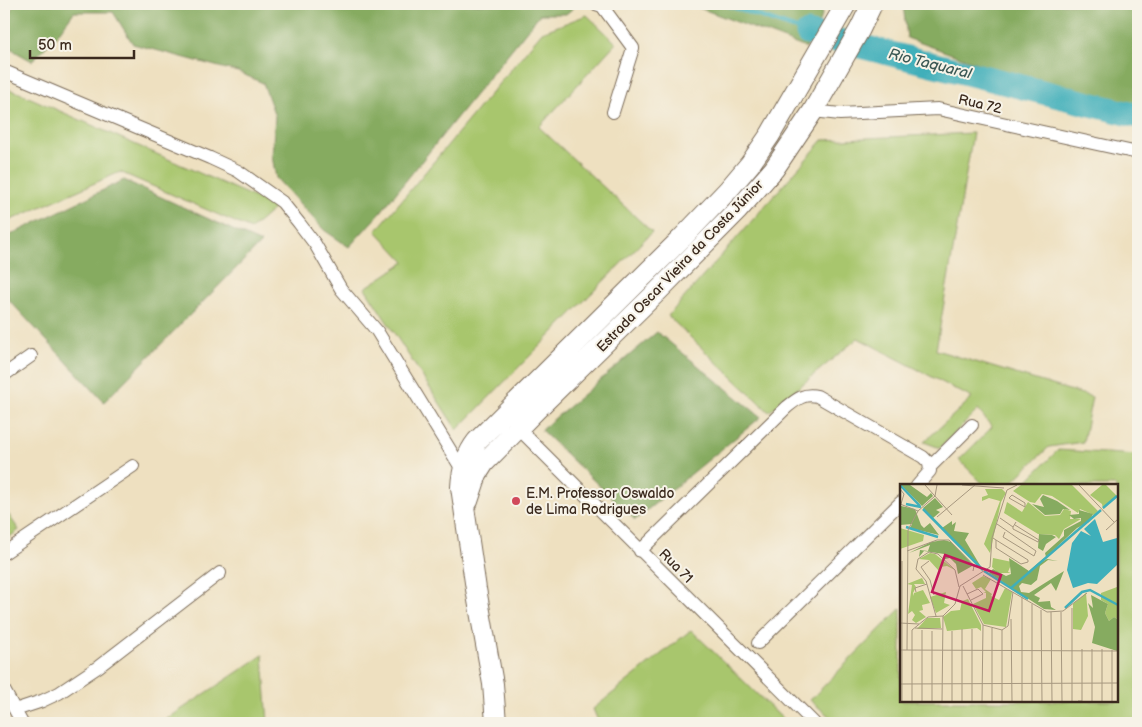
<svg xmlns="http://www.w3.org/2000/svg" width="1142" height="727" font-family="'Balsamiq Sans',sans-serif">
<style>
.green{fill:#a8c66d;stroke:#727846}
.forest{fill:#86ab60;stroke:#606a3f}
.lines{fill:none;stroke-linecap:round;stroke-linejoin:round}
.stream{stroke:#3fafba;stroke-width:4.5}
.river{stroke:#3fafba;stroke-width:25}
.street-casing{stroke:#7a6a57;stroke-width:14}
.primary-casing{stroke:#7a6a57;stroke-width:22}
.street{stroke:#fff;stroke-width:12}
.primary{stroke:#fff;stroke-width:20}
.poi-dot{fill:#d1495b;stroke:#f7f3e8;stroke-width:2}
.labels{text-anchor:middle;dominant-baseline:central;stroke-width:4;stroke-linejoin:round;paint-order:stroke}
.street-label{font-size:14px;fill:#3b2a1e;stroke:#f7f3e8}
.poi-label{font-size:14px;fill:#3b2a1e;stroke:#f7f3e8;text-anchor:start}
.water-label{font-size:15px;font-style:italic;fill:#3c5955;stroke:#f7f3e8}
.inset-river{fill:none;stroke:#3fafba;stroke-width:2.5}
.inset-road{fill:none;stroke:#a6977f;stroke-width:1}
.view{fill:#c2185b;fill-opacity:0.15;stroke:#c2185b;stroke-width:2.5}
.inset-edge{fill:none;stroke:#3b2a1e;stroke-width:2.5}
</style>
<rect width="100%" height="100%" fill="#f7f3e8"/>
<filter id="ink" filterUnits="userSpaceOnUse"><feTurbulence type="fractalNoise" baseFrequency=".02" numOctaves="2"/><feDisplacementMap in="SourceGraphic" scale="10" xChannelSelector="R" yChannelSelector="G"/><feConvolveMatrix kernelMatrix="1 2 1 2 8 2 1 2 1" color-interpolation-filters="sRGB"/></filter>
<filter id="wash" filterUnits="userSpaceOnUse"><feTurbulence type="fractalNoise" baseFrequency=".0096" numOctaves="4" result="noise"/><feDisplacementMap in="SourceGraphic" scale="20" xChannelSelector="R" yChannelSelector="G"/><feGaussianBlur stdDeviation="1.12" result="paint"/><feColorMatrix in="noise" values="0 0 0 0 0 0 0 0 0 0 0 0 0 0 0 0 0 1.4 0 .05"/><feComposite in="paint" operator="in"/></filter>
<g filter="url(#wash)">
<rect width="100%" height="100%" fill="#eee0c0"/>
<path class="green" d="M 587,15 L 616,43 L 539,127 L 652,232 L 457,430 L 365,288 L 405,262 L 376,231 L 542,32 Z
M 4,88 L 15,91 L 276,207 L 251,229 L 120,172 L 4,223 Z
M 973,133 L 936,350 L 1092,397 L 1083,442 L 1049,447 L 1008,486 L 985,486 L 959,460 L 992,427 L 978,410 L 940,448 L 924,442 L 972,398 L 858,338 L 769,412 L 668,316 L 823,140 Z
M 1058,450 L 1138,455 L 1138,723 L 837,723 L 810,700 L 901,608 L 901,701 L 1116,701 L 1116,486 L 1022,486 Z
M 4,508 L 19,530 L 4,541 Z
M 691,630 L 787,723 L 599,723 L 593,709 Z
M 263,655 L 268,723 L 161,723 Z"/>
<path class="forest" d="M 14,4 L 578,4 L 566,14 L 540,14 L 380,213 L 349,247 L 324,230 L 276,178 L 272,156 L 275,116 L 263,83 L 238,72 L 133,44 L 113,12 L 74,12 L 54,39 L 32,61 L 16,52 L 4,42 L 4,20 L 9,14 Z
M 689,4 L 819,4 L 821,5 L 822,16 L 806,48 Z
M 903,4 L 1138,4 L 1138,109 L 1052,90 L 907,38 Z
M 124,180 L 261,243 L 104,402 L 8,299 L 4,262 L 4,238 Z
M 657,332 L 761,417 L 635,520 L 541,430 Z"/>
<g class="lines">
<path class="stream" d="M 724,4 L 808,33"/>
<path class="river" d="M 808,33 L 1138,116"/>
</g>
</g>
<g filter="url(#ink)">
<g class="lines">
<defs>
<path id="street" d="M 596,4 L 602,6 L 633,48 L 613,112
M 4,71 L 210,158 L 238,171 L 282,202 L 299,223 L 315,244 L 341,289 L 377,331 L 463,471
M 813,111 L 840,114 L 938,109 L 1138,153
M 4,375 L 31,356
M 518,428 L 814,723
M 930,467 L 972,425
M 640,551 L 787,407 C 797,399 804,393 817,396 L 923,457 L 929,463 L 930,471 L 917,486
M 4,553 L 133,466
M 758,643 L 901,502
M 4,690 L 22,723
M 15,710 L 42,701 L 59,693 L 98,667 L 220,573"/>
<path id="primary" d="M 468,501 L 477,474 L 484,463 L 536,410 L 658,291 L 738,210 L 774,169 L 813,111 L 860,29 L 872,4
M 496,723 L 493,684 L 476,589 L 461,487 C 462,469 466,455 477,441 L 682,238 L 728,190 L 750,164 L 770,135 L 846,4"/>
</defs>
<use href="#street" class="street-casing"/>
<use href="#primary" class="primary-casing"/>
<use href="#street" class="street"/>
<use href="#primary" class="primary"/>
</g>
</g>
<circle class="poi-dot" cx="516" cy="501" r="5"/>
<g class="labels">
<g class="street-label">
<text transform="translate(980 104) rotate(13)">Rua 72</text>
<text transform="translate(680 266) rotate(-46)">Estrada Oscar Vieira da Costa Júnior</text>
<text transform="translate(676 566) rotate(45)">Rua 71</text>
</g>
<g class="poi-label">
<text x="526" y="493">E.M. Professor Oswaldo<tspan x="526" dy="16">de Lima Rodrigues</tspan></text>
</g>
<g class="water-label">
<text transform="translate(930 64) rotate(14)">Rio Taquaral</text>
</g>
</g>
<g transform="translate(900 484)">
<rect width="218" height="218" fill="#eee0c0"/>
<path d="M 121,1 L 172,1 L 198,27 L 194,31 L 180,25 L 178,29 L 152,12 L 142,10 L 135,19 L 130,18 L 113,7 ZM 202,1 L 206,1 L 217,12 L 203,25 L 202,20 L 190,11 ZM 85,5 L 102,5 L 106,9 L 101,18 L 90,69 L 84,60 L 100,17 L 89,14 L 82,17 L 82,13 L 88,11 ZM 107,18 L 122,28 L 128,18 L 145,32 L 160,31 L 164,25 L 171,27 L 170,35 L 181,35 L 164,45 L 159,55 L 155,51 L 138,50 L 104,29 ZM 0,44 L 24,51 L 23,57 L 0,65 ZM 30,69 L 35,70 L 55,86 L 47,82 L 40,83 L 39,87 L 29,76 L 19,75 ZM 93,74 L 112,78 L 108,88 L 111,89 L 98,89 L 92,83 ZM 83,92 L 91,95 L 85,105 L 92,110 L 91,112 L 99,116 L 105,104 L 112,108 L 106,143 L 84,140 L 73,120 L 86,114 L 86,109 L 83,109 L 86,108 L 81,103 L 76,105 L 72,99 ZM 22,94 L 25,100 L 14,100 L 16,103 L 13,109 L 14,112 L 14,109 L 23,106 L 30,119 L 22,121 L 23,126 L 19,127 L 26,133 L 16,139 L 12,136 L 15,131 L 12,127 L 8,130 L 12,101 L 7,100 ZM 217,103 L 217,135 L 214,133 L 209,137 L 205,129 L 208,120 L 201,116 L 201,109 ZM 46,108 L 44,119 L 50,121 L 36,129 L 30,113 ZM 186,109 L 188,132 L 181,146 L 173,145 L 173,120 ZM 68,115 L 81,141 L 81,147 L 77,144 L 47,147 L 43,133 L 51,127 L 60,126 L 62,117 ZM 27,134 L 40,134 L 41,144 L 17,145 Z" fill="#a8c66d"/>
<path d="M 1,1 L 10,1 L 27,13 L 31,9 L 33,12 L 22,22 ZM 143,11 L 157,17 L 170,26 L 163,25 L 160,30 L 145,31 L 132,20 L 144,23 L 140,15 ZM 35,14 L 43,23 L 36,26 L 40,28 L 33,34 L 23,24 ZM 1,22 L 15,25 L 21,41 L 24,44 L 30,39 L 39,51 L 10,44 L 12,40 L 0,41 ZM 179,26 L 193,30 L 189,38 L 177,44 L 146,73 L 145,69 L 164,52 L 164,46 L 181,37 L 181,34 L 174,35 L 169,31 L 179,30 ZM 52,37 L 52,41 L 56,38 L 54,47 L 69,49 L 65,56 L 84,88 L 42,44 ZM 139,50 L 152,51 L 156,53 L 146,60 L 143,67 L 138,64 ZM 44,56 L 51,58 L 74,81 L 58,90 L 56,80 L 50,74 L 45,75 L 44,70 L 24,67 L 19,73 L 20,66 L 28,67 L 30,61 L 9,69 L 31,58 ZM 109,74 L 129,87 L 144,74 L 140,79 L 147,75 L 158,77 L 148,76 L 140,82 L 137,96 L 131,101 L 122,99 L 119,102 L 121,108 L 129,109 L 164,87 L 156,107 L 151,99 L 134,111 L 140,114 L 138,118 L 150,117 L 151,123 L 156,126 L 144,125 L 89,89 L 93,85 L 106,92 L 111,90 ZM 191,111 L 208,120 L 205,129 L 209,137 L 214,133 L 217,135 L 217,167 L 192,159 L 195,143 L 188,119 L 193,124 Z" fill="#86ab60"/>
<path d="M 195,35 L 203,58 L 217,54 L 217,81 L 197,100 L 188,99 L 173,104 L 167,86 L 172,59 L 181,47 L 191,52 L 184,45 Z" fill="#3fafba"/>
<path class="inset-river" d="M 0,1 L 20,22M 6,20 L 21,23M 203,24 L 217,12M 23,25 L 83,86M 6,43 L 38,53M 84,87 L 128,115M 111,104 L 201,26M 165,124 L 182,108 L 190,106 L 218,121"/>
<path class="inset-road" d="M 25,1 L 52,31M 62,1 L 104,4M 179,1 L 214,38M 0,5 L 4,10 L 1,20M 112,11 L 125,19 L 125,23 L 109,14 ZM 0,20 L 18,27M 37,33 L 75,1M 100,34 L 113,43M 97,40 L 136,67 L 134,72 L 103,53 L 105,48M 115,41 L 139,56 L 138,58 L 113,45 L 113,43 L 116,38M 206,46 L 218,35M 93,54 L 96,56 L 128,76 L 128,78 L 121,80 L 96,64 L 96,56M 7,67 L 37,56 L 49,56 L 74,82 L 73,87M 2,77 L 2,217M 29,77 L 21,83 L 30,96 L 34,111M 83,91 L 147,128 L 163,127 L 187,109M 63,102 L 83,141 L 102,146M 16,108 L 15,104 L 27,100M 67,110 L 78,105 L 83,110 L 71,116M 122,113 L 122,217M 172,124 L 172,217M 141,126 L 142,217M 151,128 L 152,217M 161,128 L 162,217M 36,132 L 26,97 L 16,85 L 18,75 L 29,68 L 38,70 L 55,86 L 59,103M 43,132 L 55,120 L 60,102 L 90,83 L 92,54 L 107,6 L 117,1M 111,135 L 112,217M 0,139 L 19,140M 15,144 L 42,145M 92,144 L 92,217M 62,145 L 62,217M 72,145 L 72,217M 22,146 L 22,217M 102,146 L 102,217M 102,146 L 108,142 L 113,108M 32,147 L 32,217M 52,147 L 52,217M 192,165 L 192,217M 202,165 L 202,217M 0,166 L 218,167M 7,166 L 8,46 L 18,27 L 35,12 L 37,1M 212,166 L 212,217M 0,200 L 218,199M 12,217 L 12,146 L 28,133 L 43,132M 42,217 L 43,132M 82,217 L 83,141M 132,217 L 132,120M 178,217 L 182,217 L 182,165"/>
<path class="view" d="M 45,71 L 101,91 L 89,127 L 32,108 Z"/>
<rect width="218" height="218" class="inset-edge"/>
</g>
<rect width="1142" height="727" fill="none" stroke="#f7f3e8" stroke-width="20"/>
<path d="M30 50v8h104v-8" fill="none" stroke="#3b2a1e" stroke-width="2.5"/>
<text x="38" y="50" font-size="15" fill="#3b2a1e" stroke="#f7f3e8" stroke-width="4" paint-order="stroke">50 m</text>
</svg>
